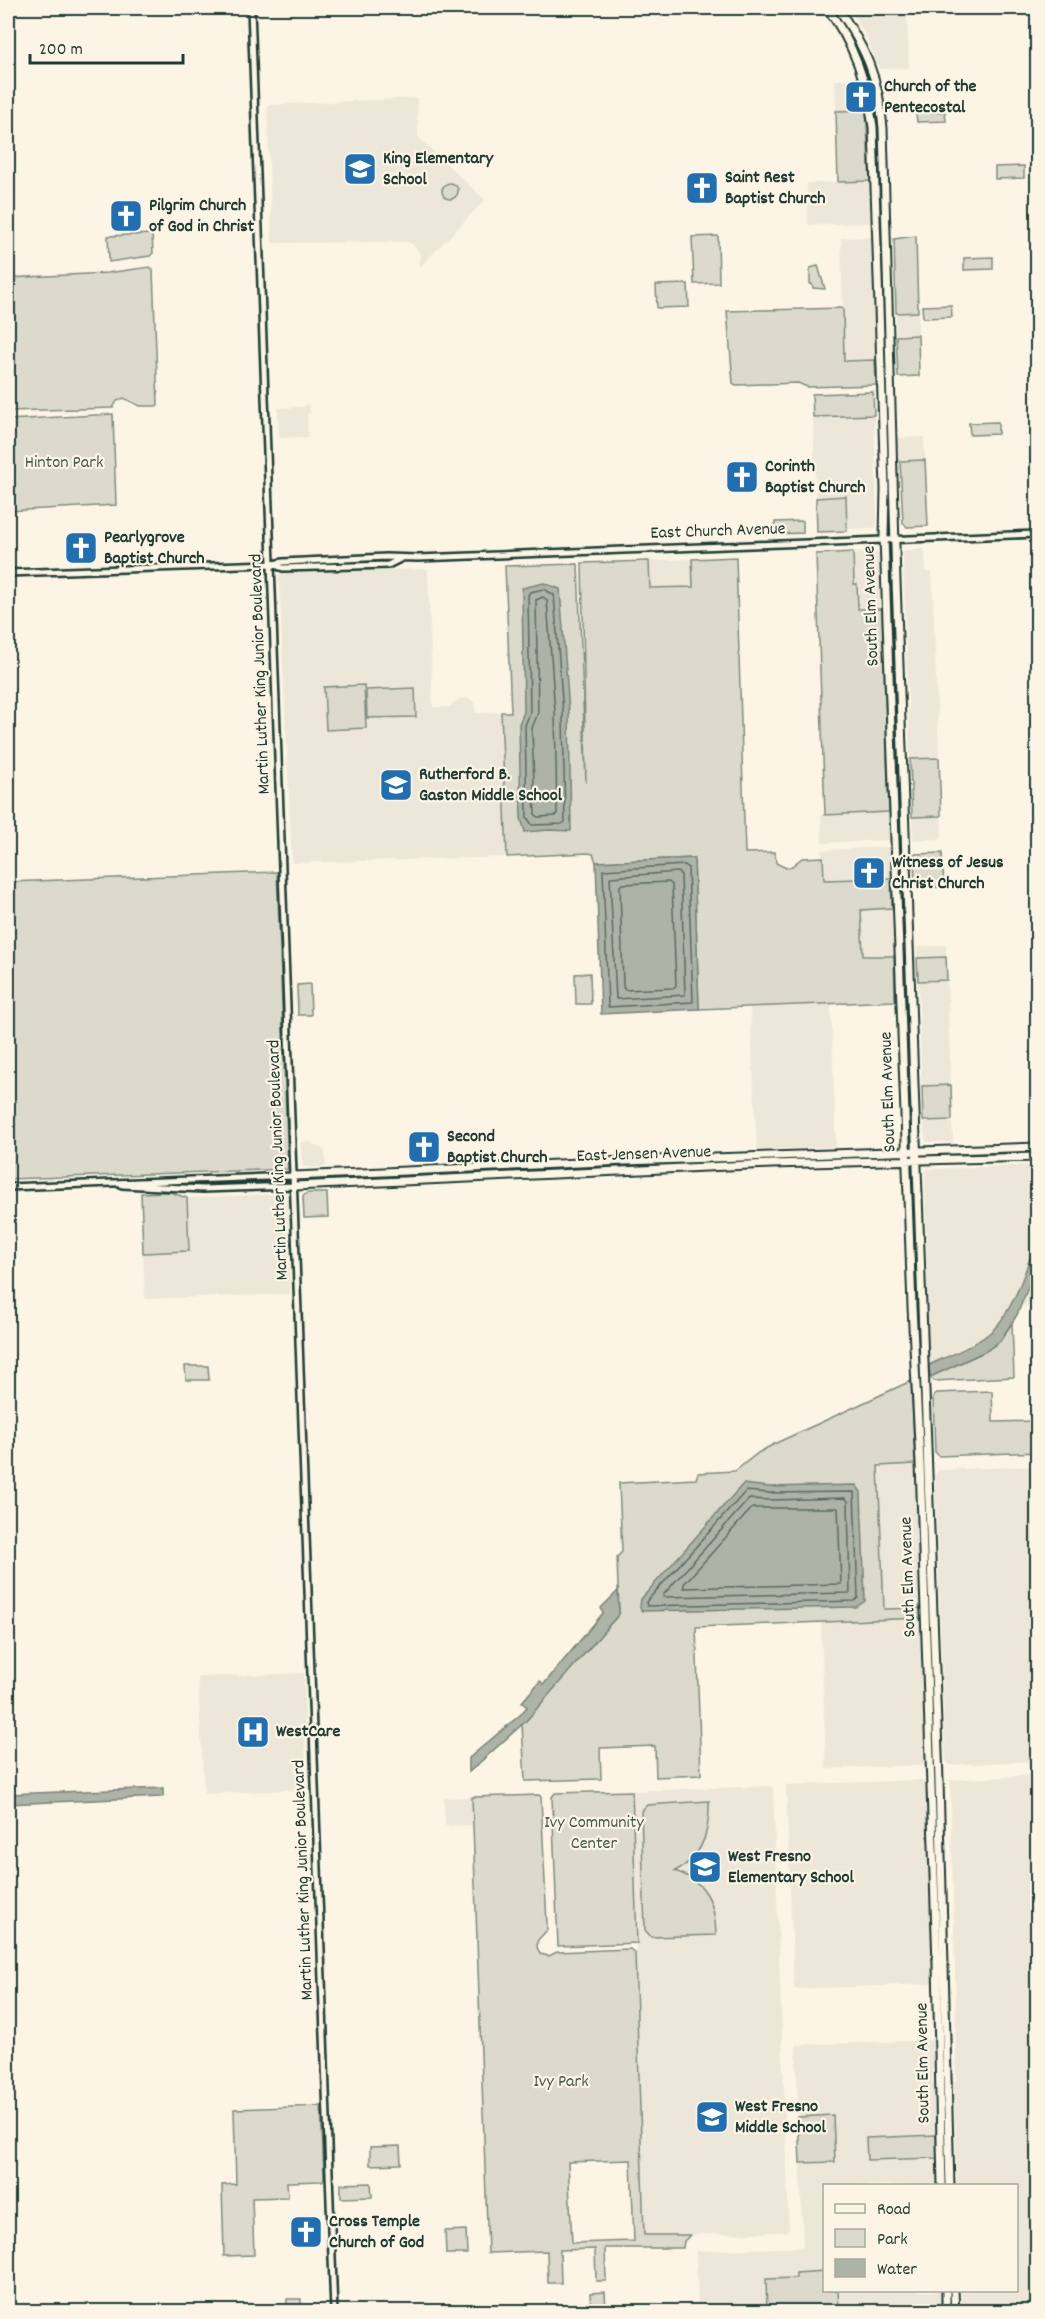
<svg xmlns="http://www.w3.org/2000/svg" width="1045" height="2319" font-family="Dekko,sans-serif">
<style>
.built{fill:#ece7d8}
.green{fill:#dcdacc;stroke:#7e8c80;stroke-width:1.5;fill-rule:evenodd}
.water{fill:#aeb3a7;stroke:#758479;stroke-width:1.5}
.lines{fill:none;stroke-linecap:round;stroke-linejoin:round}
.shore{stroke:#586c62;stroke-width:1.5}
.minor-casing{stroke:#1f3d34;stroke-width:10}
.major-casing{stroke:#1f3d34;stroke-width:11}
.minor{stroke:#fcf5e5;stroke-width:5}
.major{stroke:#fcf5e5;stroke-width:7}
.labels{text-anchor:middle;dominant-baseline:central;stroke-width:4.5;stroke-linejoin:round;paint-order:stroke}
.poi-label{font-size:18px;font-weight:bold;fill:#1f3d34;stroke:#fcf5e5;text-anchor:start}
.park-label{font-size:18px;fill:#455c52;stroke:#fcf5e5}
.street-label{font-size:18px;fill:#1f3d34;stroke:#fcf5e5}
</style>
<rect width="100%" height="100%" fill="#fcf5e5"/>
<filter id="ink" filterUnits="userSpaceOnUse"><feTurbulence type="fractalNoise" baseFrequency=".0167" numOctaves="2"/><feDisplacementMap in="SourceGraphic" scale="12" xChannelSelector="R" yChannelSelector="G"/><feConvolveMatrix kernelMatrix="1 2 1 2 8 2 1 2 1" color-interpolation-filters="sRGB"/></filter>
<g filter="url(#ink)">
<path class="built" d="M 849,8 L 907,8 L 909,68 L 879,69 L 867,38 Z
M 858,79 L 866,110 L 836,111 L 835,80 Z
M 417,98 L 418,137 L 485,200 L 420,267 L 420,253 L 412,244 L 407,242 L 272,243 L 267,105 Z
M 870,181 L 871,223 L 808,225 L 807,183 Z
M 872,237 L 875,360 L 844,361 L 841,238 Z
M 918,312 L 918,335 L 896,336 L 896,313 Z
M 306,405 L 309,405 L 310,414 L 307,414 L 308,437 L 279,438 L 278,408 L 303,407 Z
M 874,415 L 877,523 L 874,528 L 847,529 L 846,497 L 816,498 L 813,417 Z
M 924,437 L 925,460 L 899,461 L 896,438 Z
M 925,549 L 926,572 L 932,572 L 939,758 L 910,759 L 903,552 L 906,550 Z
M 876,551 L 880,554 L 882,609 L 858,610 L 858,584 L 854,584 L 853,552 Z
M 692,559 L 693,587 L 650,588 L 649,561 Z
M 428,569 L 433,707 L 449,707 L 459,699 L 468,698 L 474,702 L 476,713 L 501,712 L 507,857 L 292,863 L 279,575 L 283,572 Z
M 889,812 L 890,840 L 822,843 L 821,815 Z
M 941,816 L 942,839 L 913,840 L 912,817 Z
M 890,847 L 891,878 L 823,880 L 822,850 Z
M 892,908 L 894,956 L 863,957 L 861,909 Z
M 946,945 L 946,957 L 917,958 L 917,947 Z
M 947,980 L 951,1085 L 922,1086 L 918,981 Z
M 831,1004 L 836,1147 L 757,1150 L 750,1008 Z
M 952,1120 L 953,1142 L 926,1142 L 923,1121 Z
M 300,1142 L 310,1142 L 325,1151 L 326,1167 L 303,1167 Z
M 1037,1165 L 1037,1237 L 1011,1306 L 989,1334 L 929,1365 L 925,1171 L 928,1169 Z
M 283,1194 L 287,1198 L 290,1294 L 145,1299 L 143,1253 L 189,1251 L 187,1198 Z
M 1037,1265 L 1037,1305 L 1021,1306 Z
M 915,1464 L 920,1608 L 884,1609 L 878,1465 Z
M 1037,1466 L 1037,1761 L 950,1765 L 946,1761 L 944,1729 L 935,1474 L 939,1470 Z
M 921,1618 L 924,1762 L 921,1765 L 826,1769 L 821,1622 Z
M 304,1673 L 306,1789 L 204,1794 L 198,1677 Z
M 1037,1775 L 1037,2309 L 962,2311 L 961,2291 L 1016,2290 L 1016,2186 L 957,2185 L 954,2081 L 956,2080 L 955,1969 L 950,1780 Z
M 922,1780 L 925,1784 L 928,1816 L 933,1984 L 794,1989 L 786,1785 Z
M 770,1786 L 773,1788 L 789,2229 L 785,2232 L 644,2236 L 641,2158 L 632,1791 Z
M 472,1797 L 473,1825 L 445,1826 L 444,1798 Z
M 934,2040 L 932,2080 L 934,2085 L 936,2135 L 866,2138 L 867,2160 L 937,2158 L 938,2185 L 824,2186 L 824,2271 L 797,2273 L 797,2278 L 766,2279 L 767,2311 L 698,2311 L 696,2251 L 803,2247 L 800,2163 L 834,2161 L 832,2116 L 798,2117 L 796,2045 Z
M 838,2291 L 941,2291 L 942,2311 L 839,2311 Z"/>
<path class="green" d="M 866,110 L 870,181 L 838,182 L 836,111 Z
M 945,112 L 946,121 L 917,122 L 916,113 Z
M 1024,166 L 1024,178 L 995,179 L 995,167 Z
M442 191a8 8 0 1 1 16 0a8 8 0 1 1-16 0Z
M 152,234 L 153,253 L 150,256 L 109,262 L 108,236 Z
M 718,236 L 719,283 L 694,284 L 692,237 Z
M 916,236 L 918,312 L 896,313 L 894,239 Z
M 993,257 L 993,269 L 964,270 L 964,258 Z
M 818,266 L 825,289 L 813,288 L 812,284 L 810,284 L 810,268 Z
M 150,267 L 153,270 L 158,406 L 140,406 L 124,398 L 117,401 L 113,408 L 8,411 L 8,278 L 107,273 Z
M 688,284 L 689,307 L 657,308 L 656,285 Z
M 951,305 L 952,317 L 923,318 L 922,306 Z
M 843,308 L 844,361 L 875,360 L 876,385 L 807,387 L 798,383 L 736,385 L 733,383 L 727,311 Z
M 918,335 L 919,376 L 898,377 L 896,336 Z
M 873,392 L 874,415 L 813,417 L 812,394 Z
M 113,414 L 116,505 L 8,511 L 8,420 Z
M 998,422 L 998,434 L 970,435 L 969,423 Z
M 925,460 L 928,526 L 907,527 L 903,523 L 900,461 Z
M 846,496 L 847,531 L 817,532 L 816,498 Z
M 803,521 L 803,533 L 775,534 L 775,522 Z
M 853,552 L 854,584 L 857,584 L 858,609 L 882,609 L 889,812 L 825,815 L 816,554 Z
M 736,557 L 745,853 L 775,852 L 776,863 L 786,868 L 792,866 L 802,858 L 823,857 L 824,880 L 891,878 L 892,908 L 861,910 L 863,956 L 894,956 L 895,1001 L 699,1009 L 694,858 L 596,862 L 593,854 L 588,853 L 507,857 L 501,712 L 511,712 L 505,566 L 578,564 L 586,783 L 582,563 L 649,561 L 650,588 L 693,587 L 692,559 Z
M 364,685 L 366,728 L 326,730 L 324,687 Z
M 415,688 L 416,717 L 367,718 L 366,690 Z
M 939,758 L 941,816 L 912,817 L 910,759 Z
M 942,853 L 944,887 L 915,888 L 914,854 Z
M 277,872 L 288,1169 L 8,1179 L 8,882 Z
M 946,957 L 947,980 L 918,981 L 917,958 Z
M 590,973 L 591,1004 L 576,1004 L 575,974 Z
M 310,984 L 311,1015 L 298,1015 L 297,985 Z
M 951,1085 L 952,1120 L 923,1121 L 922,1086 Z
M 170,1192 L 187,1198 L 189,1251 L 143,1253 L 141,1193 Z
M 307,1193 L 327,1193 L 328,1217 L 304,1218 L 303,1196 Z
M 1012,1323 L 1014,1377 L 934,1381 L 930,1377 L 986,1351 L 1000,1341 Z
M 185,1366 L 208,1366 L 209,1380 L 186,1380 Z
M 911,1381 L 915,1464 L 878,1466 L 884,1609 L 920,1608 L 921,1618 L 696,1627 L 701,1775 L 656,1777 L 655,1746 L 600,1748 L 601,1779 L 525,1781 L 522,1724 L 619,1614 L 617,1557 L 622,1552 L 619,1483 L 696,1479 L 698,1473 L 735,1471 L 758,1453 L 774,1444 Z
M 992,1391 L 993,1422 L 1037,1421 L 1037,1452 L 939,1456 L 935,1452 L 933,1397 L 936,1393 Z
M 632,1791 L 637,1943 L 558,1946 L 552,1797 L 555,1793 Z
M 539,1795 L 541,1797 L 547,1925 L 547,1930 L 538,1940 L 537,1947 L 540,1954 L 549,1956 L 557,1952 L 630,1949 L 635,1953 L 644,2235 L 690,2235 L 684,2241 L 683,2248 L 605,2248 L 606,2281 L 596,2281 L 595,2249 L 560,2250 L 561,2283 L 548,2283 L 547,2251 L 488,2253 L 472,1797 ZM 631,2160 L 634,2241 L 572,2243 L 568,2162 Z
M 709,1801 C 710,1830 703,1858 675,1871 C 707,1882 715,1902 716,1935 L 651,1937 L 645,1930 L 641,1811 L 647,1805 Z
M 321,2106 L 324,2179 L 322,2181 L 287,2182 L 288,2197 L 252,2198 L 254,2255 L 224,2256 L 222,2185 L 236,2184 L 234,2109 Z
M 833,2115 L 835,2162 L 800,2163 L 798,2117 Z
M 936,2135 L 937,2158 L 867,2160 L 866,2138 Z
M 400,2146 L 401,2164 L 370,2165 L 370,2147 Z
M 371,2183 L 372,2197 L 341,2198 L 341,2184 Z
M 466,2230 L 467,2254 L 446,2254 L 445,2231 Z
M 824,2271 L 824,2290 L 838,2291 L 839,2311 L 767,2311 L 766,2279 L 796,2278 L 796,2273 Z
M 605,2292 L 606,2311 L 591,2311 L 590,2293 Z
M 287,2299 L 301,2299 L 301,2311 L 287,2311 Z"/>
<path class="water" d="M 544,583 L 560,589 L 569,712 L 571,831 L 549,830 L 525,832 L 521,818 L 519,724 L 524,712 L 522,588 Z
M 694,858 L 699,1009 L 601,1014 L 596,862 Z
M 1037,1237 L 1037,1265 L 1017,1315 L 1000,1341 L 986,1351 L 930,1377 L 929,1365 C 948,1356 970,1348 987,1335 C 1013,1316 1027,1266 1037,1237 Z
M 743,1484 L 769,1487 L 856,1485 L 861,1492 L 865,1601 L 856,1607 L 642,1611 L 640,1608 L 641,1599 Z
M 618,1591 L 619,1614 L 527,1720 L 469,1772 L 469,1758 L 520,1715 L 527,1707 L 522,1702 L 540,1681 L 544,1684 L 603,1613 L 601,1608 Z
M 163,1788 L 163,1796 L 161,1797 L 8,1804 L 8,1794 Z"/>
<g class="lines">
<path class="shore" d="M 544,589 L 554,595 L 563,713 L 565,822 L 562,824 L 532,825 L 527,817 L 525,726 L 530,712 L 528,595 L 530,592 Z
M 543,597 L 547,600 L 555,713 L 557,813 L 555,816 L 538,817 L 535,814 L 532,728 L 538,713 L 536,600 Z
M 685,865 L 688,868 L 693,1002 L 608,1007 L 603,870 Z
M 678,872 L 681,875 L 685,995 L 616,999 L 610,877 Z
M 669,882 L 672,885 L 676,986 L 673,988 L 625,990 L 623,987 L 620,886 L 622,884 Z
M 746,1491 L 769,1493 L 854,1492 L 858,1598 L 854,1601 L 647,1606 L 646,1602 Z
M 845,1498 L 848,1501 L 850,1593 L 663,1597 L 664,1594 L 749,1499 L 770,1500 Z
M 752,1508 L 838,1508 L 841,1584 L 684,1588 L 684,1584 Z"/>
<defs>
<path id="minor" d="M 251,8 L 334,2312
M 274,565 L 283,568 L 388,565 L 400,559
M 8,573 L 273,564 L 283,562 L 386,557 L 418,558 L 1038,534
M 122,1185 L 203,1189 L 295,1186
M 8,1187 L 294,1176"/>
<path id="major" d="M 827,8 C 854,44 867,82 873,127 L 885,489 L 884,538 L 912,1307 L 920,1463 L 937,1964 L 942,2186
M 838,8 C 866,49 879,78 883,128 L 896,581 L 939,1781 L 950,2186
M 294,1176 L 625,1161 L 1038,1147
M 295,1186 L 772,1164 L 1038,1157
M 946,2290 L 946,2312
M 954,2290 L 955,2312"/>
</defs>
<use href="#minor" class="minor-casing"/>
<use href="#major" class="major-casing"/>
<use href="#minor" class="minor"/>
<use href="#major" class="major"/>
</g>
</g>
<defs>
<symbol id="church-square" viewBox="-11 -11 22 22"><rect x="-9" y="-9" width="18" height="18" rx="4" fill="#1f6fb2" stroke="#fcf5e5"/><path d="M-1.2-6h2.4v3.5h3.3v2.4h-3.3V6h-2.4V-.1h-3.3v-2.4h3.3Z" fill="#fff"/></symbol>
<symbol id="school-square" viewBox="-11 -11 22 22"><rect x="-9" y="-9" width="18" height="18" rx="4" fill="#1f6fb2" stroke="#fcf5e5"/><path d="M0-5L7-2L0 1L-7-2ZM-4 1L0 2.5L4 1V4Q0 6-4 4Z" fill="#fff"/></symbol>
<symbol id="hospital-square" viewBox="-11 -11 22 22"><rect x="-9" y="-9" width="18" height="18" rx="4" fill="#1f6fb2" stroke="#fcf5e5"/><path d="M-5-5h3v3.5h4V-5h3V5h-3V1.5h-4V5h-3Z" fill="#fff"/></symbol>
</defs>
<g fill-rule="evenodd">
<use href="#church-square" x="842" y="78" width="38" height="38"/>
<use href="#school-square" x="341" y="150" width="38" height="38"/>
<use href="#church-square" x="683" y="169" width="38" height="38"/>
<use href="#church-square" x="107" y="197" width="38" height="38"/>
<use href="#church-square" x="723" y="458" width="38" height="38"/>
<use href="#church-square" x="62" y="529" width="38" height="38"/>
<use href="#school-square" x="377" y="766" width="38" height="38"/>
<use href="#church-square" x="850" y="854" width="38" height="38"/>
<use href="#church-square" x="405" y="1128" width="38" height="38"/>
<use href="#hospital-square" x="234" y="1713" width="38" height="38"/>
<use href="#school-square" x="686" y="1848" width="38" height="38"/>
<use href="#school-square" x="693" y="2098" width="38" height="38"/>
<use href="#church-square" x="287" y="2213" width="38" height="38"/>
</g>
<g class="labels">
<g class="poi-label">
<text x="884" y="87">Church of the<tspan x="884" dy="21">Pentecostal</tspan></text>
<text x="383" y="159">King Elementary<tspan x="383" dy="21">School</tspan></text>
<text x="725" y="178">Saint Rest<tspan x="725" dy="21">Baptist Church</tspan></text>
<text x="149" y="206">Pilgrim Church<tspan x="149" dy="21">of God in Christ</tspan></text>
<text x="765" y="467">Corinth<tspan x="765" dy="21">Baptist Church</tspan></text>
<text x="104" y="538">Pearlygrove<tspan x="104" dy="21">Baptist Church</tspan></text>
<text x="419" y="775">Rutherford B.<tspan x="419" dy="21">Gaston Middle School</tspan></text>
<text x="892" y="863">Witness of Jesus<tspan x="892" dy="21">Christ Church</tspan></text>
<text x="447" y="1137">Second<tspan x="447" dy="21">Baptist Church</tspan></text>
<text x="276" y="1732">WestCare</text>
<text x="728" y="1857">West Fresno<tspan x="728" dy="21">Elementary School</tspan></text>
<text x="735" y="2107">West Fresno<tspan x="735" dy="21">Middle School</tspan></text>
<text x="329" y="2222">Cross Temple<tspan x="329" dy="21">Church of God</tspan></text>
</g>
<g class="park-label">
<text x="64" y="463">Hinton Park</text>
<text x="594" y="1823">Ivy Community<tspan x="594" dy="21">Center</tspan></text>
<text x="561" y="2082">Ivy Park</text>
</g>
<g class="street-label">
<text transform="translate(718 532) rotate(-2)">East Church Avenue</text>
<text transform="translate(872 606) rotate(-92)">South Elm Avenue</text>
<text transform="translate(261 674) rotate(-92)">Martin Luther King Junior Boulevard</text>
<text transform="translate(889 1092) rotate(-92)">South Elm Avenue</text>
<text transform="translate(644 1155) rotate(-2)">East Jensen Avenue</text>
<text transform="translate(279 1160) rotate(-92)">Martin Luther King Junior Boulevard</text>
<text transform="translate(909 1577) rotate(-92)">South Elm Avenue</text>
<text transform="translate(304 1880) rotate(-92)">Martin Luther King Junior Boulevard</text>
<text transform="translate(924 2063) rotate(-91)">South Elm Avenue</text>
</g>
</g>
<rect width="1045" height="2319" fill="none" stroke="#fcf5e5" stroke-width="30"/>
<rect x="15" y="15" width="1015" height="2289" fill="none" stroke="#1f3d34" stroke-width="2" filter="url(#ink)"/>
<rect x="823" y="2184" width="195" height="108" fill="#fcf5e5" stroke="#a4ab9e" stroke-width="1.5"/>
<rect x="835" y="2204" width="30" height="9" fill="#fcf5e5" stroke="#a4ab9e" stroke-width="1.5"/>
<text x="877" y="2214" font-size="18" fill="#1f3d34">Road</text>
<rect x="835" y="2229" width="30" height="18" fill="#dcdacc" stroke="#a4ab9e" stroke-width="1.5"/>
<text x="877" y="2244" font-size="18" fill="#1f3d34">Park</text>
<rect x="835" y="2259" width="30" height="18" fill="#aeb3a7" stroke="#a4ab9e" stroke-width="1.5"/>
<text x="877" y="2274" font-size="18" fill="#1f3d34">Water</text>
<path d="M30 54v9h153v-9" fill="none" stroke="#1f3d34" stroke-width="3"/>
<text x="39" y="54" font-size="18" fill="#1f3d34" stroke="#fcf5e5" stroke-width="4.5" paint-order="stroke">200 m</text>
</svg>
